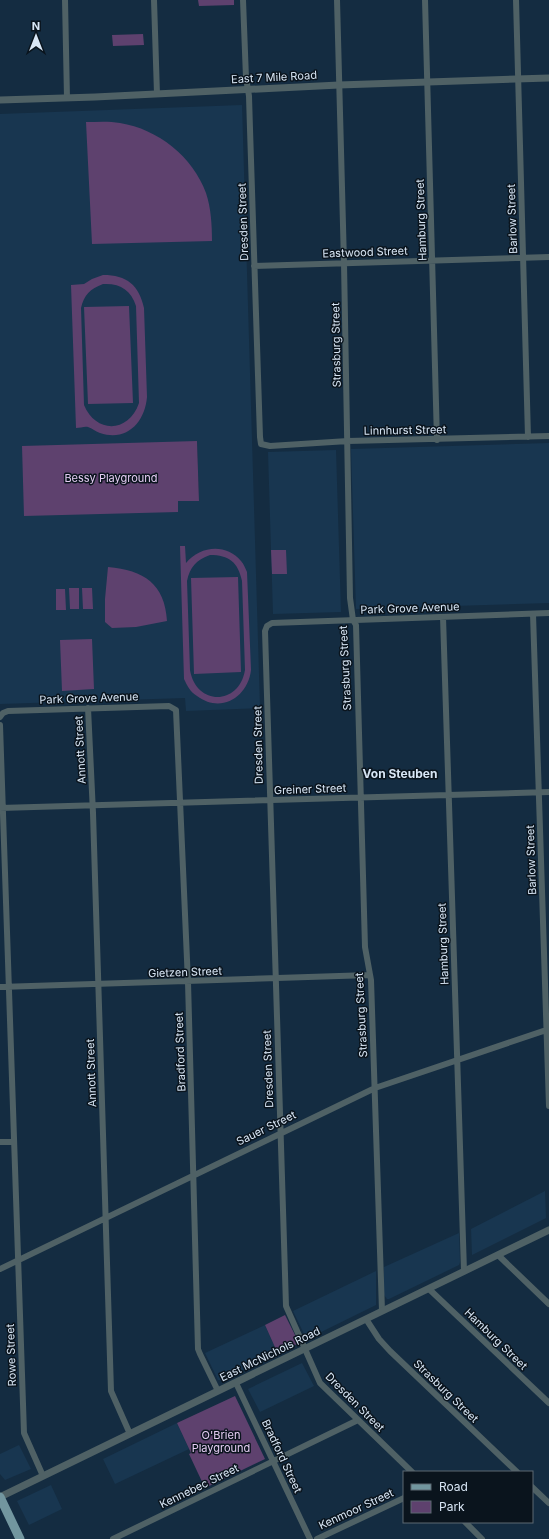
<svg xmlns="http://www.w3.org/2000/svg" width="549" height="1539" font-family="Inter,sans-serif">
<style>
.built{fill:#183650;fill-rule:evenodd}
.green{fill:#5e416e;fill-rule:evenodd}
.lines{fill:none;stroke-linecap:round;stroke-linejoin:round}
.minor{stroke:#4f6165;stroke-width:6}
.tertiary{stroke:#4f6165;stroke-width:7}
.primary{stroke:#72969f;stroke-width:9}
.labels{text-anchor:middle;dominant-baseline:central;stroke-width:3;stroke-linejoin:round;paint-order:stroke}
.street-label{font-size:11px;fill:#d8e6f5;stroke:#0a141d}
.park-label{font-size:11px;fill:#e5cdf3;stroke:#0a141d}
.neighbourhood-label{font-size:12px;font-weight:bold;fill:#d8e6f5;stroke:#0a141d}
</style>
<rect width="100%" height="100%" fill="#142c41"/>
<path class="built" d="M 242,105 L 260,708 L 186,711 L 185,698 L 0,704 L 0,114 ZM 197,441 L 199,500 L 178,501 Z
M 549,443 L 549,603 L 356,609 L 351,449 Z
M 336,450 L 341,612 L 273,614 L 268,452 Z
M 545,1191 L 546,1218 L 472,1255 L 471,1229 Z
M 459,1233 L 460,1262 L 459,1265 L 389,1299 L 387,1299 L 384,1295 L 384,1267 Z
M 376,1271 L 376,1305 L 309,1338 L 305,1336 L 293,1311 Z
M 265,1325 L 278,1354 L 222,1380 L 218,1380 L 205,1353 Z
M 302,1363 L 314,1386 L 260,1412 L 248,1389 Z
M 177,1423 L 189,1449 L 115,1484 L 103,1459 Z
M 19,1445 L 31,1469 L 5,1480 L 0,1474 L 0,1454 Z
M 51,1485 L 62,1509 L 29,1525 L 17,1501 Z"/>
<path class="green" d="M 198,0 L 234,0 L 234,5 L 199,6 Z
M 143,34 L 144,45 L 113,46 L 112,35 Z
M 86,122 C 97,122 109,121 120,123 C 158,129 193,157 206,193 C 211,208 212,225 212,241 L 92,244 Z
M 103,275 C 127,275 139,285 144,308 L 147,397 C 145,422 127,442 100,433 C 96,432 92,428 88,427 C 85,426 80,428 76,428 L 71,285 L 84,284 L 92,279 ZM 103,284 C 120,283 131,290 136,306 L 139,403 C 129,433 96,434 84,405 L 81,308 C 84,295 90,289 103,284 Z
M 129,306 L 133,403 L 88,404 L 84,307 Z
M 197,441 L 199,501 L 178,501 L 178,512 L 24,516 L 22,446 Z
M 180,546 L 185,546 L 186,563 C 200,546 226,543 241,561 C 244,564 245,568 247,572 L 251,670 C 248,697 221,714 197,696 C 190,692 187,685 184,679 ZM 210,555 C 229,555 238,562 242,581 L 245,670 C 239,706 196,706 190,670 L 187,581 C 190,567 196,560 210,555 Z
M 271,550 L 286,550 L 287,574 L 272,574 Z
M 108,567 C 144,570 165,584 167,621 L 136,627 L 112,628 L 105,622 L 105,599 Z
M 238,577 L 241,672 L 194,674 L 191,578 Z
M 69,588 L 79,588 L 79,609 L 70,609 Z
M 82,588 L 92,588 L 93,609 L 83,609 Z
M 56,589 L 65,589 L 66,610 L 56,610 Z
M 92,639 L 94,689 L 62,691 L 60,640 Z
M 285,1315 L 298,1341 L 297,1344 L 278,1354 L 265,1325 Z
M 235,1396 L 265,1459 L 205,1488 L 189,1454 L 191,1453 L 177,1423 Z"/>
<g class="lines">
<path class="minor" d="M 65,0 L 67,98
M 154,0 L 157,94
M 243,0 L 246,78 L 249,96 L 250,129 L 260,437 L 261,444 L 270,446 L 348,441 L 549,436
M 337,0 L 344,263 L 350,598 L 353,620 L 356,625 L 365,947 L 371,980 L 382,1311
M 425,0 L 437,440
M 516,0 L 528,437
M 254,266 L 549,257
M 533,614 L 549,1106
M 443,617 L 464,1271
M 88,708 L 93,813 L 111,1391 L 130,1434
M 0,717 L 3,713 L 8,711 L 169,706 L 176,710 L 188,982 L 198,1349 L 200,1354 L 218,1391
M 0,725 L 24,1433 L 43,1476
M 0,808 L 549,792
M 0,987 L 370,975
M 0,1142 L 14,1142
M 498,1255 L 549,1304
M 0,1269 L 375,1088 L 549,1029
M 429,1289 L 549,1403
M 366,1319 L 379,1339 L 390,1351 L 517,1472
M 236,1383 L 310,1539
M 412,1472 L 320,1383 L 286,1306 L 265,631 L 267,626 L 272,623 L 549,613
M 532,1487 L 549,1503
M 465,1522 L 482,1539
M 113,1539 L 358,1420
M 317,1539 L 404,1498"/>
<path class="tertiary" d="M 0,100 L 95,97 L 339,85 L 549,78
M 0,1497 L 549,1230"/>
<path class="primary" d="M 0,1497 L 20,1539"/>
</g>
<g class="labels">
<g class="street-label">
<text transform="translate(274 77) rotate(-3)">East 7 Mile Road</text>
<text transform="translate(512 219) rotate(-92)">Barlow Street</text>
<text transform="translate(421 220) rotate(-92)">Hamburg Street</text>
<text transform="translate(243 222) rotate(-92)">Dresden Street</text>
<text transform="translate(365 252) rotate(-2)">Eastwood Street</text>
<text transform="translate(336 345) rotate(-91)">Strasburg Street</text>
<text transform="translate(405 430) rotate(-1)">Linnhurst Street</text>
<text transform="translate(410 608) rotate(-2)">Park Grove Avenue</text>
<text transform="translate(345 668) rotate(-93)">Strasburg Street</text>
<text transform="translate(89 698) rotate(-2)">Park Grove Avenue</text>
<text transform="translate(258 745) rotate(-91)">Dresden Street</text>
<text transform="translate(80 750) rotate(-93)">Annott Street</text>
<text transform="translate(310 789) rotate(-2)">Greiner Street</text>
<text transform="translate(531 860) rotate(-92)">Barlow Street</text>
<text transform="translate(443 944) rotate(-92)">Hamburg Street</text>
<text transform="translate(185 972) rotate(-2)">Gietzen Street</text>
<text transform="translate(361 1015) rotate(-93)">Strasburg Street</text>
<text transform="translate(180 1052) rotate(-92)">Bradford Street</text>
<text transform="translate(268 1069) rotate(-92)">Dresden Street</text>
<text transform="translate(91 1073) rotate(-92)">Annott Street</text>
<text transform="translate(266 1128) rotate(-26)">Sauer Street</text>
<text transform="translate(496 1339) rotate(44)">Hamburg Street</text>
<text transform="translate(270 1354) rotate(-26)">East McNichols Road</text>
<text transform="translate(11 1355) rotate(-92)">Rowe Street</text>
<text transform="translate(446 1391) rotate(44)">Strasburg Street</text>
<text transform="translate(355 1402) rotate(45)">Dresden Street</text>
<text transform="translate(282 1456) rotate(65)">Bradford Street</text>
<text transform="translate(199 1486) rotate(-26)">Kennebec Street</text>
<text transform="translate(356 1509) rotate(-25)">Kenmoor Street</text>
</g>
<g class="park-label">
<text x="111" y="478">Bessy Playground</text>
<text x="221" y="1435">O'Brien<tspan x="221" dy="13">Playground</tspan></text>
</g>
<g class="neighbourhood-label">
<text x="400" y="773">Von Steuben</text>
</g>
</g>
<rect x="403" y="1471" width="130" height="52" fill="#0a141d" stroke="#5c6873"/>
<rect x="411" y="1484" width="20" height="6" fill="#72969f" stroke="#5c6873"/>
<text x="439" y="1491" font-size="12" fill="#d8e6f5">Road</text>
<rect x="411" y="1501" width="20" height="12" fill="#5e416e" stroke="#5c6873"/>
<text x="439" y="1511" font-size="12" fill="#d8e6f5">Park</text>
<g transform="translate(36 36)" stroke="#0a141d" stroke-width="3" paint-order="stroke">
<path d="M0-3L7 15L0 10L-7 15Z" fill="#d8e6f5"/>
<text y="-6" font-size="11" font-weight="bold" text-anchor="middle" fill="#d8e6f5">N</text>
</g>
</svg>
